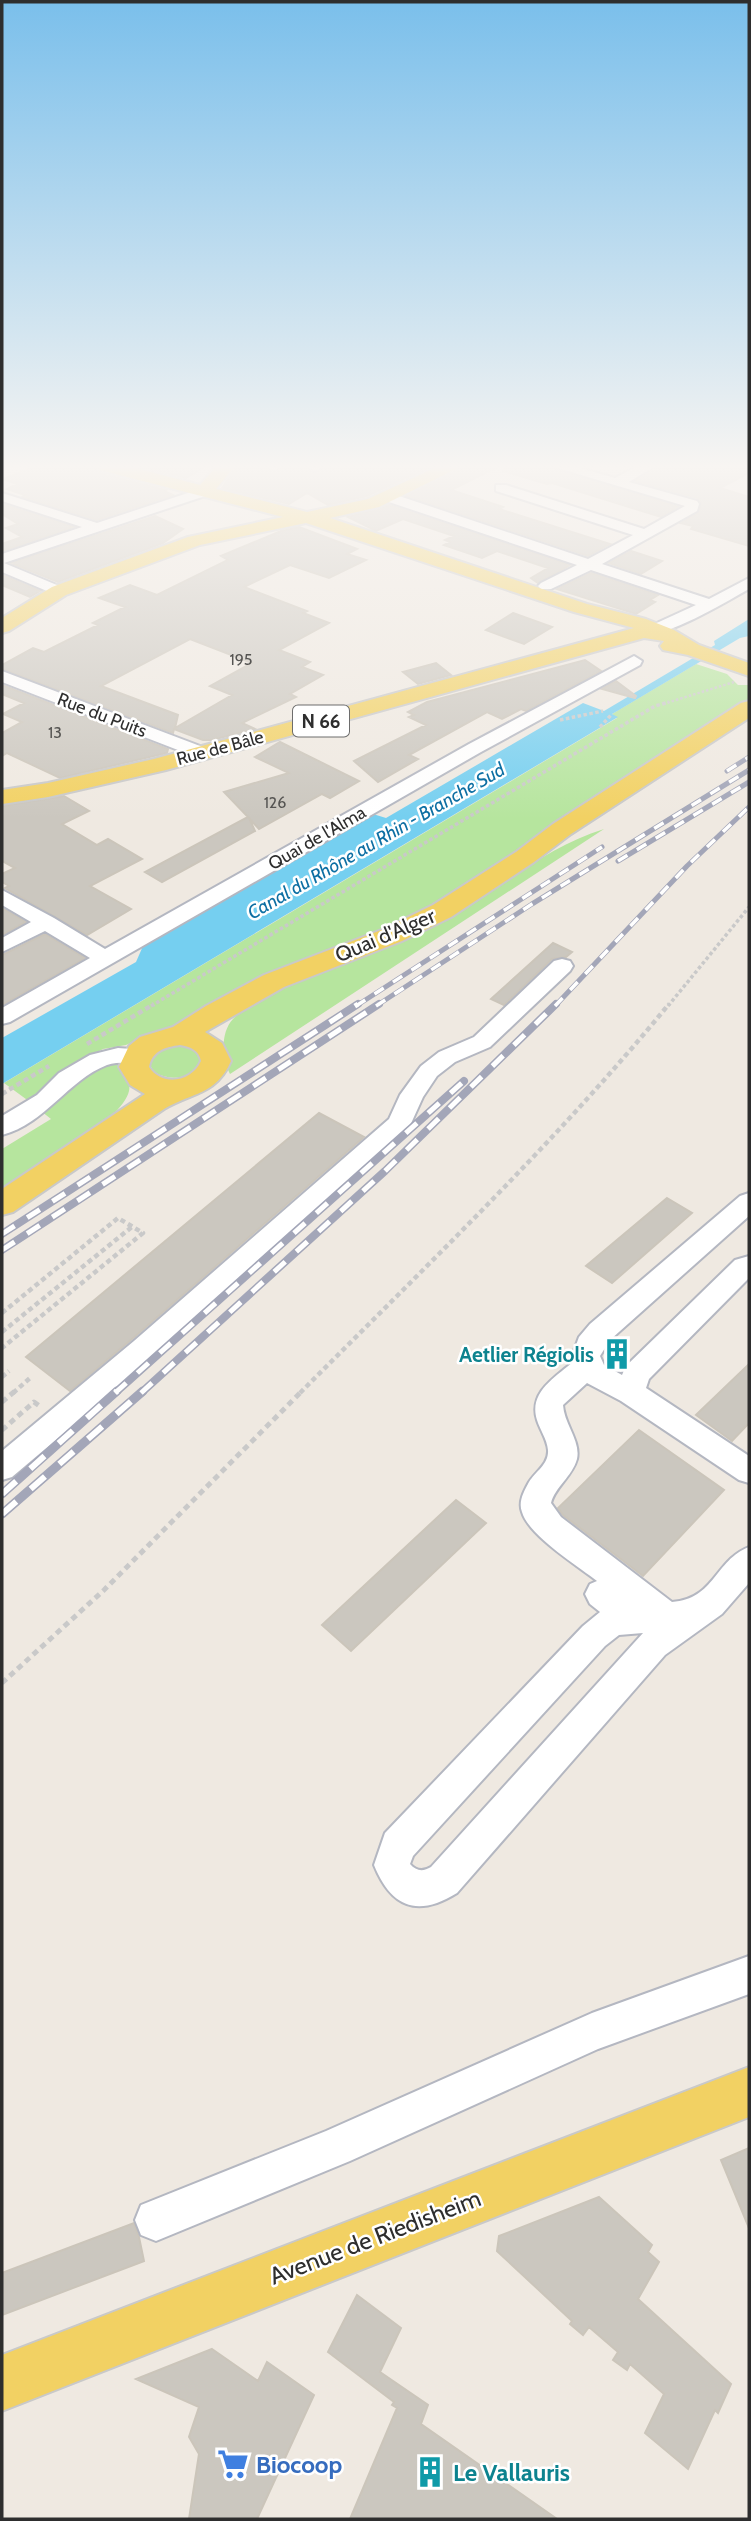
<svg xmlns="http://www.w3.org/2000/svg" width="751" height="2521" font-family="Cabin,sans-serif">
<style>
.green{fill:#b6e59e}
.water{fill:#75cff0}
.building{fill:#cbc7bf;stroke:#cbc5ba;stroke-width:2;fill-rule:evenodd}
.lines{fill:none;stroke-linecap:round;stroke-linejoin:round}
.minor-casing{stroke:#b4b7c1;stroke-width:4}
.major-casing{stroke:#c9c9c9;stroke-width:4}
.path-far3{stroke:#c9c9c9;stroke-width:2.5;stroke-dasharray:2.5 2;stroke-linecap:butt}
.path-far2{stroke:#c9c9c9;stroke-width:3.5;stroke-dasharray:3.5 2.5;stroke-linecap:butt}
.path-far1{stroke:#c9c9c9;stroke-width:4.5;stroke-dasharray:5 3.5;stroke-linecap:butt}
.path{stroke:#c9c9c9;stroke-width:5;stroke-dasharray:6 4.5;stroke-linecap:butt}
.minor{fill:#fff;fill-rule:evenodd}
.major{fill:#f2d163;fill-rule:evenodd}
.rail-far2-casing{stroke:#a3a6b8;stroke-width:5}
.rail-far1-casing{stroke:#a3a6b8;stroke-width:8}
.rail-casing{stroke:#a3a6b8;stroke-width:9}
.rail-far2{stroke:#fff;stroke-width:3.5;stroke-dasharray:11;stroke-linecap:butt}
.rail-far1{stroke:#fff;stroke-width:5;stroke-dasharray:15;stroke-linecap:butt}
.rail{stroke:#fff;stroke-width:6;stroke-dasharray:19;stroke-linecap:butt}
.labels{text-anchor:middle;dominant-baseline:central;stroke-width:5;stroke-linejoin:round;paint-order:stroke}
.far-number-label{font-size:16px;fill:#555452}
.far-street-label{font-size:18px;fill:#2e2e2e;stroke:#fff}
.shield{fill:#fff;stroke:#6d6d6d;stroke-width:2}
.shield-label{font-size:19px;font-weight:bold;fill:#2e2e2e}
.far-water-label{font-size:19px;font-style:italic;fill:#0d6fa3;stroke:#fff}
.street-label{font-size:21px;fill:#2e2e2e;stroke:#fff}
.culture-label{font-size:21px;font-weight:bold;fill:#0d838f;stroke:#fff;text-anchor:end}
.near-street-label{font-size:24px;fill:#2e2e2e;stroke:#fff}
.near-shop-label{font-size:24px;font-weight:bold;fill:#366cbe;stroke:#fff;text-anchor:start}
.near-culture-label{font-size:24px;font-weight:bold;fill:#0d838f;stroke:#fff;text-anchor:start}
</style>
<rect width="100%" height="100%" fill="#efe9e1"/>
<path class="green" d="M 696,664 L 727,674 L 738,685 L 749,685 L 749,703 L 439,904 L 183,1026 L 150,1034 L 126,1045 L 103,1049 L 73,1065 L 30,1102 L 4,1083 L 617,718 L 612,714 Z
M 604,829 L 230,1074 C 222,1058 220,1033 233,1019 C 281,970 388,949 450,916 C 502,887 546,847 604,829 Z
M 179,1045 C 190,1048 197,1049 201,1061 C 192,1079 171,1082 154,1072 L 150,1065 L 152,1057 L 166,1047 Z
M 111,1064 L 121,1065 C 124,1073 131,1082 129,1091 C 122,1122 30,1174 2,1193 L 2,1149 L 51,1119 L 41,1111 L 94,1069 Z"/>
<path class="water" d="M 749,619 L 749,636 L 740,638 L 619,710 L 612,714 L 618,717 L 2,1084 L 2,1038 L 136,962 L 143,946 L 373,814 L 386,818 L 583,703 L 604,711 L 715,645 L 714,641 Z"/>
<path class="building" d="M 42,466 L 96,466 L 99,473 L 166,490 L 164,491 L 173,495 L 97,520 L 22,497 L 25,495 L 7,489 L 17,484 L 3,479 L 34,467 Z
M 140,466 L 206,466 L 186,478 Z
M 237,466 L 259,466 L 275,471 L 285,466 L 306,466 L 314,473 L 326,466 L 432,466 L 367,496 L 328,505 L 307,493 L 289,504 L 222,488 Z
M 465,466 L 499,466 L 451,490 L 503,507 L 499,509 L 610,544 L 588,556 L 407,496 Z
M 504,466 L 549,466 L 678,507 L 661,517 L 552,483 L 547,484 L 503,471 Z
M 658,466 L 749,466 L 749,473 L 720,488 L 749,497 L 749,546 L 691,529 L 693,526 L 681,523 L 698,513 L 701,503 L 698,498 L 635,481 Z
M 5,505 L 74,527 L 2,551 L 2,544 L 22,537 L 6,528 L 18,524 L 2,514 L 2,506 Z
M 389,505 L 570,565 L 538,583 L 531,578 L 548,568 L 497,551 L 482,558 L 444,545 L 450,542 L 445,540 L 454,536 L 403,519 L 376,531 L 348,517 Z
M 155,516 L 183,529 L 163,543 L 58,582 L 11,563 Z
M 299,527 L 357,549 L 347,554 L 366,560 L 329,578 L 290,565 L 244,587 L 307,611 L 303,613 L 329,623 L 279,650 L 310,662 L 302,667 L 323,675 L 290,694 L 296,697 L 242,723 L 255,729 L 212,740 L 203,740 L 174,729 L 173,733 L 2,669 L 2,665 L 33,648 L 44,652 L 98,625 L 93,623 L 125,607 L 99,598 L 130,585 L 157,595 L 228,560 L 221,556 L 281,531 ZM 190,639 L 252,663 L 210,686 L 232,695 L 175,728 L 178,715 L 101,686 Z
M 631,551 L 662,561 L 641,574 L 609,563 Z
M 591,573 L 658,595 L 650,600 L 655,602 L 636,614 L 557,589 Z
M 2,575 L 40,591 L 30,597 L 2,585 Z
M 513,613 L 552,627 L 524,644 L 486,630 Z
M 585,660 L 601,671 L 526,711 L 521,709 L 502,719 L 487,712 L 409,755 L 418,759 L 378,782 L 354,761 L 426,725 L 409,717 L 414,715 L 408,712 L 427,702 Z
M 436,663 L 451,675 L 418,684 L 403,672 Z
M 616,681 L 636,696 L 635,698 L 602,689 Z
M 2,685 L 168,749 L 167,753 L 60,778 L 7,753 L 2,756 L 2,733 L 22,722 L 3,714 L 24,703 L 2,694 Z
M 280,742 L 359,781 L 330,798 L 322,794 L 259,829 L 249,818 L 255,831 L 162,882 L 145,872 L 248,817 L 224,792 L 289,773 L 255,757 Z
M 64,796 L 89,811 L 62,824 L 97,845 L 108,839 L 142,859 L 90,886 L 131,909 L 87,935 L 5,888 L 9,886 L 2,882 L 2,874 L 15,868 L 2,861 L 2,806 Z
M 2,908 L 26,922 L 2,935 Z
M 45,934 L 85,958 L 2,1005 L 2,955 Z
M 553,943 L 572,952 L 566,957 L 552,959 L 504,1005 L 491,999 Z
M 319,1113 L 364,1137 L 132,1339 L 70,1391 L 26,1357 Z
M 667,1198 L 692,1213 L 612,1283 L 586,1266 Z
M 749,1364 L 749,1423 L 732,1441 L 696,1415 Z
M 639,1430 L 724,1490 L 643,1576 L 563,1515 L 558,1508 Z
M 456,1500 L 486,1523 L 351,1651 L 322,1625 Z
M 749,2148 L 749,2228 L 721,2160 Z
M 599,2197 L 652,2245 L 648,2252 L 659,2262 L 638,2299 L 731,2384 L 718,2413 L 715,2410 L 688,2469 L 645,2433 L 664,2394 L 630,2364 L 627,2370 L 613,2360 L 618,2352 L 589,2327 L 583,2335 L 570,2324 L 572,2321 L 497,2251 L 499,2236 Z
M 134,2223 L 139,2237 L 144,2261 L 2,2315 L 2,2273 Z
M 357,2295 L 401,2328 L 380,2372 L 428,2405 L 421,2424 L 557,2519 L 350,2519 L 397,2408 L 392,2405 L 394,2402 L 328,2352 Z
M 212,2349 L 258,2381 L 267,2362 L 314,2395 L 257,2519 L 189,2519 L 199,2454 L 189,2437 L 199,2407 L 136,2379 Z"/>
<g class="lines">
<defs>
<path id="minor" d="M 323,466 L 315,471 L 308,467 L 309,466 Z
M 551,466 L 573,466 L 615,478 L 638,466 L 655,466 L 629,482 L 697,501 L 699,504 L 697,511 L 602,564 L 709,599 L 749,578 L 749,589 C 731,599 666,638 648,633 L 646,630 L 648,627 L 696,605 L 591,570 L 551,589 L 541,589 L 538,586 L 541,583 L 577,565 L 383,500 L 381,497 L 388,493 L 393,494 L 588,559 L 633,535 L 496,491 L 496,485 L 506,485 L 644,529 L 685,506 Z
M 203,488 L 208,489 L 208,495 L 4,563 L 64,588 L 67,591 L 64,594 L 54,594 L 2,572 L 2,554 L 82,527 L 2,501 L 2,493 L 97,523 Z
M 634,656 L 642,661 L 640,665 L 481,752 L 10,1022 L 2,1024 L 2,1008 L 90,958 L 45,931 L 2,952 L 2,938 L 31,922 L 2,905 L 2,890 L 54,918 L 105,949 L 469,744 Z
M 2,671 L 208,749 L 211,753 L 202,758 L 196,757 L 2,682 Z
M 562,959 L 570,961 L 573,966 L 570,971 L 490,1047 L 455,1062 L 437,1076 L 423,1097 L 408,1130 L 154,1357 L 12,1477 L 2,1480 L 2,1451 L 134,1341 L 389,1119 L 400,1095 L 421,1066 L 439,1052 L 474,1037 L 554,961 Z
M 118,1048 L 145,1050 L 148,1055 L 145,1060 C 132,1064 119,1061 107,1065 C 68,1080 45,1124 2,1135 L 2,1116 L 37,1095 L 59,1073 L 90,1055 Z
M 749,1193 L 749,1216 L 610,1340 L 600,1356 L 604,1365 L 622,1375 L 626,1366 L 735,1260 L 749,1256 L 749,1278 L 649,1379 L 646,1388 L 749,1456 L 749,1483 L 739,1480 L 621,1401 L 587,1383 L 563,1405 C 564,1424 581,1441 577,1459 C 572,1477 555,1487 551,1503 L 561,1517 L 672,1602 C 715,1599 715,1560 749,1547 L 749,1583 L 722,1614 L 665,1655 L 457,1893 C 417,1918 391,1907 374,1865 L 385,1833 L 583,1626 L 600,1612 L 590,1604 L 585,1594 L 590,1584 L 597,1581 C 578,1566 529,1536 522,1512 C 518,1502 524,1491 529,1482 C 536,1471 549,1464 548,1450 C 547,1439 540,1430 537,1420 C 528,1392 556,1377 574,1361 L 572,1356 L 579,1337 L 590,1324 L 740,1196 ZM 643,1633 L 431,1867 C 423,1872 416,1871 410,1864 L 413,1856 L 605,1646 L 619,1635 Z
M 749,1956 L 749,1994 L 598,2049 L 350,2161 L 156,2241 L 141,2235 L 135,2220 L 141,2205 L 326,2131 L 592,2013 Z"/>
<path id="major" d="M 98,466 L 128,466 L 200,485 L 217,466 L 235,466 L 216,489 L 307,512 L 368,499 L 439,466 L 462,466 L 379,507 L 330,518 L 587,604 L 646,619 L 674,630 L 699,645 L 749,663 L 749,676 L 688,655 L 663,650 L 660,646 L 664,641 L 644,638 L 166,770 L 48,797 L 2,804 L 2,790 L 48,783 L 154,759 L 634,628 L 574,612 L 306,523 L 200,545 L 66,595 L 9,631 L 2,633 L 2,618 L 52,587 L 188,537 L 283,517 L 100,470 Z
M 749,701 L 749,718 L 571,834 L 534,862 L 451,917 L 402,941 L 284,987 L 205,1032 L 222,1043 L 231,1061 C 216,1095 193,1092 164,1109 L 13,1212 L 2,1215 L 2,1189 L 145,1094 L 130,1085 L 119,1067 L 129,1046 L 140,1037 L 173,1027 L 206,1006 L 264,975 L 384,929 L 433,905 L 516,852 L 553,824 L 741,703 ZM 180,1045 C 191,1047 199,1050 201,1061 C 192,1082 162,1087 149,1067 C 152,1051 165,1047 180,1045 Z
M 749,2067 L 749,2117 L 2,2411 L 2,2355 Z"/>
</defs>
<use href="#minor" class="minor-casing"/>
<use href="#major" class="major-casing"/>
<path class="path-far3" d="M 663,704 L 734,682"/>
<path class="path-far2" d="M 560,720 L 603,711
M 600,727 L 612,714
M 151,1006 L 655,706 L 669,702
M 668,1006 L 749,907"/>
<path class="path-far1" d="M 87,1044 L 154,1004
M 2,1094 L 49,1066
M 2,1313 L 118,1218 L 143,1233 L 2,1348
M 2,1332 L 133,1226
M 2,1377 L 9,1371
M 13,1393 L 30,1378
M 300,1393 C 426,1266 556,1142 669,1004"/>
<path class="path" d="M 2,1402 L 15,1391
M 2,1430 L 34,1402 L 41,1407
M 2,1683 L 104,1590 L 302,1391"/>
<use href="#minor" class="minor"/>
<use href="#major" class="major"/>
<defs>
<path id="rail-far2" d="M 727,771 L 749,757
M 618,861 L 749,782
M 356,1006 L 602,847
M 376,1006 L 532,904 L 749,770
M 555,1006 L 687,866 L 749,807"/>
<path id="rail-far1" d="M 2,1234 L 358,1004
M 2,1250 L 379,1004
M 115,1393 L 464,1081
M 141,1393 L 385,1171 L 556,1004"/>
<path id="rail" d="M 2,1494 L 117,1391
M 2,1514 L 143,1391"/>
</defs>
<use href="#rail-far2" class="rail-far2-casing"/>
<use href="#rail-far1" class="rail-far1-casing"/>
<use href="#rail" class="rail-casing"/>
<use href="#rail-far2" class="rail-far2"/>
<use href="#rail-far1" class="rail-far1"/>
<use href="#rail" class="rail"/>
</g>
<linearGradient id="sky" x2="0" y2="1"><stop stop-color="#7abfeb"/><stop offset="0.57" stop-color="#f8f5f2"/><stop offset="1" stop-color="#f8f5f2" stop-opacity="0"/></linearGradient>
<rect width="751" height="819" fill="url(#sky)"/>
<defs>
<symbol id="building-bare" viewBox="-9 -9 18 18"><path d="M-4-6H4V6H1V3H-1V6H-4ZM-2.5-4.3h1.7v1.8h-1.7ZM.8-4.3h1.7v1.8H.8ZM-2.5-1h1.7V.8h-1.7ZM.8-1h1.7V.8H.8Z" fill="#0f9aa8" stroke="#fff" stroke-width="2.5" paint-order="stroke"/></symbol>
<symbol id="supermarket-bare" viewBox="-9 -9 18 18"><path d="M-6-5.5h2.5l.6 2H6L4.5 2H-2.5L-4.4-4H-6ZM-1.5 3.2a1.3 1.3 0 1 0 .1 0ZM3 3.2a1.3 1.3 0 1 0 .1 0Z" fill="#3f7fe0" stroke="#fff" stroke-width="2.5" paint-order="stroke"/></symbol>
</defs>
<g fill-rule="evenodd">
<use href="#building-bare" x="595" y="1332" width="44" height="44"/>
<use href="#supermarket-bare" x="211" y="2442" width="44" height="44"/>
<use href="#building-bare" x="408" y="2450" width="44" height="44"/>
</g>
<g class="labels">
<g class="far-number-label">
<text x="241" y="659">195</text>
<text x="55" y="732">13</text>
<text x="275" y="802">126</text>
</g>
<g class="far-street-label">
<text transform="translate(102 715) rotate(21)">Rue du Puits</text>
<text transform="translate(220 748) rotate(-15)">Rue de Bâle</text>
<text transform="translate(317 838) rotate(-30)">Quai de l'Alma</text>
</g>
<rect class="shield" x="293" y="705.5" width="56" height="31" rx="5"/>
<g class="shield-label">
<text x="321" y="721">N 66</text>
</g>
<g class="far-water-label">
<text transform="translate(376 841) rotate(-30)">Canal du Rhône au Rhin - Branche Sud</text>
</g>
<g class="street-label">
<text transform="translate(385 935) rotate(-23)">Quai d'Alger</text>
</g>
<g class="culture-label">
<text x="594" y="1354">Aetlier Régiolis</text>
</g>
<g class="near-street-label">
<text transform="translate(375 2237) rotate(-21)">Avenue de Riedisheim</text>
</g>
<g class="near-shop-label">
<text x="256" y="2464">Biocoop</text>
</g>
<g class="near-culture-label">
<text x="453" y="2472">Le Vallauris</text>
</g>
</g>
<rect width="751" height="2521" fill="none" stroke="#2e2e2e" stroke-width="7"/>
</svg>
